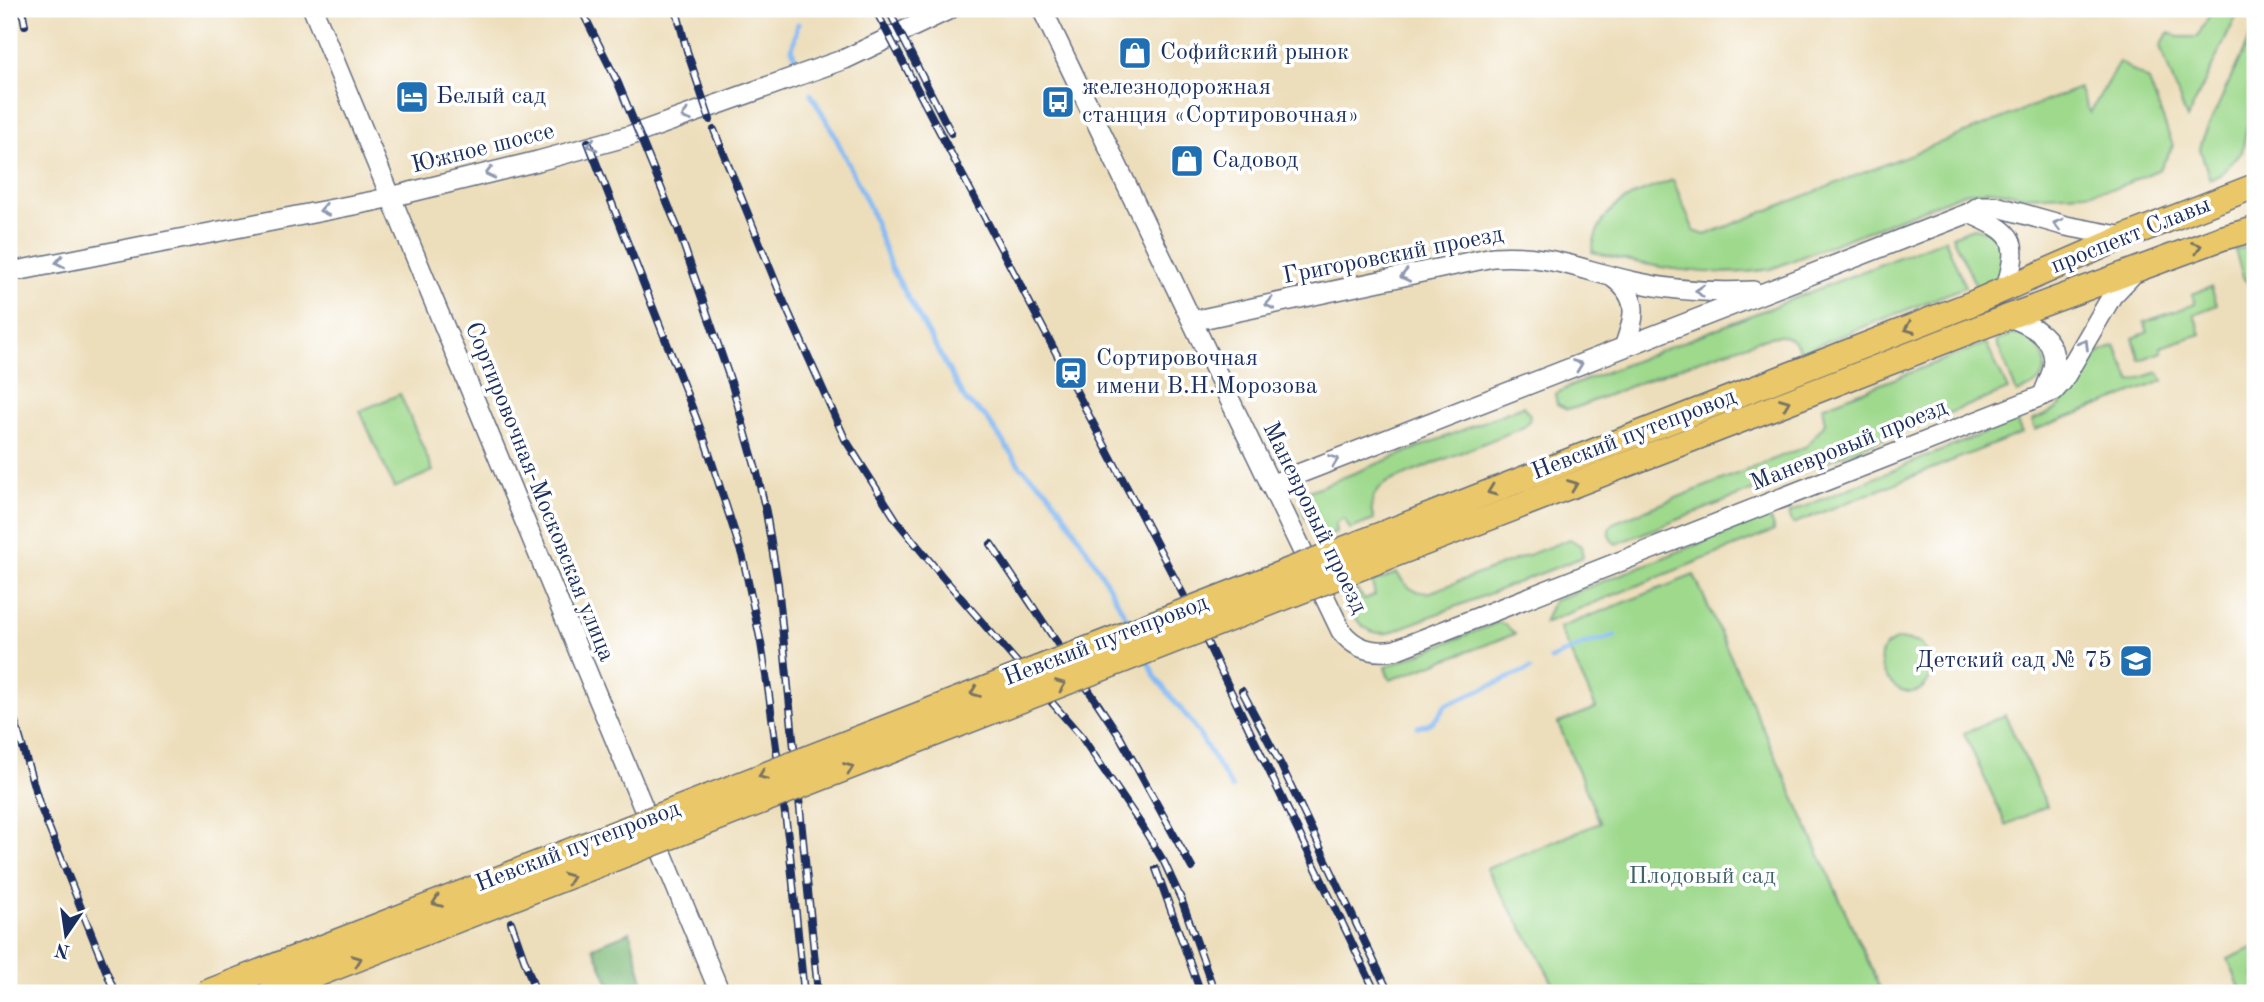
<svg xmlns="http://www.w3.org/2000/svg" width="2264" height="1002" font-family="'Old Standard TT',serif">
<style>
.green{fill:#9ed98c;stroke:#5c8475;stroke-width:2}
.forest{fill:#7eb978;stroke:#4c746b;stroke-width:2}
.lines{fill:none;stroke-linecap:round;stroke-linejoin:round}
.stream{stroke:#84baf3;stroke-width:5}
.minor-casing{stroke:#646c7f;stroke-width:22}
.major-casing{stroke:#646c7f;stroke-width:27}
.minor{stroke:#fff;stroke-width:19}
.major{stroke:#eac769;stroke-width:24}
.rail-casing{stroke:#1b2f5e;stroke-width:8}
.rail{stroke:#fff;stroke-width:5;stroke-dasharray:16;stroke-linecap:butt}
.major-bridge-casing{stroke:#646c7f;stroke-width:27;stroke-linecap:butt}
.major-bridge{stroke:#eac769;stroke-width:24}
.oneway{stroke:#8d97ae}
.oneway2{stroke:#787363}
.labels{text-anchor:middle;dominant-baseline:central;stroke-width:7;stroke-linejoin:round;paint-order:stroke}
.poi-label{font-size:24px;fill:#1b2f5e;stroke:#fff;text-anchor:start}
.street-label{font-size:24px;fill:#1b2f5e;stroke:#fff}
.park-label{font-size:24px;fill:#42626c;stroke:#fff}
</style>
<rect width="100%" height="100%" fill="#fff"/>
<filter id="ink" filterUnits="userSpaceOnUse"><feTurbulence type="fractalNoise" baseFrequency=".0143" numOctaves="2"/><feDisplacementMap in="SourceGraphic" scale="14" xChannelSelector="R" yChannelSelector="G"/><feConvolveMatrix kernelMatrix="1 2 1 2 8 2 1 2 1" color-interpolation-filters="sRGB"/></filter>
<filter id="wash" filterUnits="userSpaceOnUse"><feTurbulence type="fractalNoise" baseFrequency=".00686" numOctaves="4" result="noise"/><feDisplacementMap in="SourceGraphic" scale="28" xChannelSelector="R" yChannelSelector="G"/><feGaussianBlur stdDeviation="1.57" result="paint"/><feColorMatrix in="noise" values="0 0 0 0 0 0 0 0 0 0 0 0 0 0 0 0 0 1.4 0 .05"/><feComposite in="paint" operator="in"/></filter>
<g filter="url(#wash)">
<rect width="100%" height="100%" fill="#eddebb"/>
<path class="green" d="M 2213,9 L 2240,9 L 2187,119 L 2160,46 L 2169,32 L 2178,37 L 2197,37 Z
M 2255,26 L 2255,87 L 2242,152 L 2221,174 L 2210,180 L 2200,149 L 2203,138 Z
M 2119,62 L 2149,81 L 2173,146 L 2160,169 L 2116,188 L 2086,193 L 2024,196 L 1993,190 L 1964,193 L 1771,269 C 1709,279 1652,267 1592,252 C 1598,204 1634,194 1673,180 L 1694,231 L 1705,235 L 2079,88 L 2090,113 Z
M 1973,228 L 1990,231 L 2006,244 C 2001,273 2006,277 1977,288 L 1952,236 Z
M 1945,239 L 1965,287 L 1800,352 C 1798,345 1795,339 1787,337 C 1772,333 1753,343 1739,347 C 1683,364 1629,387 1575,408 L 1567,409 L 1557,404 L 1555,394 L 1571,386 Z
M 2255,245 L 2255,293 L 2243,277 L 2235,250 Z
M 2211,287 L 2217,305 L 2194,314 L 2201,334 L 2161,347 L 2162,352 L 2140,360 L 2133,338 L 2148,332 L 2144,322 L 2195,304 L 2192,294 Z
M 2024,334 C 2043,344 2055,371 2033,386 C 2028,389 2022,391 2017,393 L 1996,341 L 2012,335 Z
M 1986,343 L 2008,390 L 1616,544 C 1607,538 1607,530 1613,523 L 1807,446 L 1825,423 L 1822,407 Z
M 2115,346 L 2131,381 L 2159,372 L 2163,381 L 2035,430 L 2032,421 L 2057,409 L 2079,384 L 2098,353 Z
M 400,394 L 433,471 L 394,488 L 360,411 Z
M 1523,406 L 1530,415 L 1529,421 L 1524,427 L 1386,483 C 1373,492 1368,505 1374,520 L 1350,529 L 1344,518 L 1335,523 L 1336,533 L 1317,540 C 1310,526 1295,506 1306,492 Z
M 2016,420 L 2022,433 L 1793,524 L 1789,514 L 1791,512 Z
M 1769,516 L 1774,531 L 1544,623 L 1553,601 Z
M 1570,539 L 1581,546 L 1583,557 L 1388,633 C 1362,636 1353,616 1343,595 L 1357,590 L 1364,599 L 1375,595 L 1372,583 L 1397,573 C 1406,587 1414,594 1431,592 Z
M 1694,575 L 1882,993 L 1558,993 L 1536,951 L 1486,869 L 1600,823 L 1558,723 L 1596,708 L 1559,628 Z
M 1499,622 L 1506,625 L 1515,634 L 1390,680 L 1385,667 Z
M 1899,639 L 1920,643 L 1934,661 C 1923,735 1846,656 1899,639 Z
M 2005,715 L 2047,806 L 2006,825 L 1964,733 Z
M 2255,947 L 2255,993 L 2242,993 L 2228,959 Z"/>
<path class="forest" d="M 630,932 L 646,993 L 613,993 L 593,947 Z"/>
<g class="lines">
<path class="stream" d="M 796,60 L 792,49 L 798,24
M 811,94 L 832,130 L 869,206 L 891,267 L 966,401 L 985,416 L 1020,466 L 1047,490 L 1063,512 L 1099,569 L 1130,624
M 1146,658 L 1156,678 L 1192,723 L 1232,788
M 1551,659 L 1585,644 L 1615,636
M 1418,727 C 1433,724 1438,718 1445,705 L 1530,669"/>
</g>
</g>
<g filter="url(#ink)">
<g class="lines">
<defs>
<path id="minor" d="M 313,9 L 720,993
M 1042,9 L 1341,631 C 1355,649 1373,654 1395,650 L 2054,391 L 2062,382 L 2112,296 L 2136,271
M 1969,213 C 2015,233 2020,239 2006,288
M 9,270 L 21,270 L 374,201 L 538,161 L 629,136 L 845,59 L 950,9
M 1612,277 C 1641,297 1635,318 1624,347
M 2009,317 C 2032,325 2059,339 2053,368 C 2051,377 2046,386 2043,395
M 1192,321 L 1493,257 C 1549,253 1583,271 1635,282 C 1674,291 1713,293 1753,291
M 1270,485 L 1969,213 L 1980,206 L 1995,206 L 2066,226 L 2124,237"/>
<path id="major" d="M 1364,541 L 1973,303 L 2124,237 L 2255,186
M 1373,563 L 1981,327 L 2222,238 L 2255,229"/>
</defs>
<use href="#minor" class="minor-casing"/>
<use href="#major" class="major-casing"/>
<use href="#minor" class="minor"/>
<use href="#major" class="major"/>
<defs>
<path id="rail" d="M 22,9 L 25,25
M 581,9 L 618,83 L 678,229 L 732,385 L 757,473 L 766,512 L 778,584 L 818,993
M 676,9 L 687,51 L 710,120
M 875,9 L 1195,617 L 1376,993
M 888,9 L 951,133
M 9,29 L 9,31
M 714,130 L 782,298 L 845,439 L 897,521 L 941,575 L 1081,736 L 1142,826 L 1164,862 L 1182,901 L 1215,993
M 588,142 L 704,438 L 743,558 L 761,643 L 769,695 L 789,844 L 804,993
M 991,544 L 1120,737 L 1192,868
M 1242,691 L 1281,765 L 1389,993
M 9,701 L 39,803 L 115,993
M 1156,869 L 1201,993
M 511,922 L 536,993"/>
</defs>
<use href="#rail" class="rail-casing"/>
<use href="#rail" class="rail"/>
<defs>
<path id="major-bridge" d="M 205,993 L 1364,541
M 270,993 L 1373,563"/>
</defs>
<use href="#major-bridge" class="major-bridge-casing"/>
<use href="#major-bridge" class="major-bridge"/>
</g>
<defs><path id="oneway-chevron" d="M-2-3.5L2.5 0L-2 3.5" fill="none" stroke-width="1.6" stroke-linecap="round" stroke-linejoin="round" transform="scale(1.75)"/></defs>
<g class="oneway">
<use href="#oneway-chevron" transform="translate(686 116) rotate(160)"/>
<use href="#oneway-chevron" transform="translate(592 145) rotate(164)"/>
<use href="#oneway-chevron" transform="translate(490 173) rotate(166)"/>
<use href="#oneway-chevron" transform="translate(324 210) rotate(169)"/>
<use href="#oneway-chevron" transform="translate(2058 224) rotate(-165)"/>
<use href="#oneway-chevron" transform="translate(60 262) rotate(169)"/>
<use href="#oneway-chevron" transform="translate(1405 276) rotate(168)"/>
<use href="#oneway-chevron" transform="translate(1700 291) rotate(-177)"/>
<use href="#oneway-chevron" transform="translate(1270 304) rotate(168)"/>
<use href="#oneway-chevron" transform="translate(2084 344) rotate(-59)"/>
<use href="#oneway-chevron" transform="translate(1578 365) rotate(-21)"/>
<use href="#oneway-chevron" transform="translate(1334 460) rotate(-21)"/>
</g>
<g class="oneway2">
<use href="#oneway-chevron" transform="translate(2197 247) rotate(-20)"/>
<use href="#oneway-chevron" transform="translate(1909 328) rotate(159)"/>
<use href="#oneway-chevron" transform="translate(1785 403) rotate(-21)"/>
<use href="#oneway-chevron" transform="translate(1573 485) rotate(-21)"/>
<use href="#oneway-chevron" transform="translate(1492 491) rotate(159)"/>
<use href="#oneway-chevron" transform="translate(1061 685) rotate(-21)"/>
<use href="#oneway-chevron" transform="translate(975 692) rotate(159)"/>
<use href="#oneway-chevron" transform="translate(849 768) rotate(-21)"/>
<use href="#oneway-chevron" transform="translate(763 775) rotate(159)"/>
<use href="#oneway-chevron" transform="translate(569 878) rotate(-21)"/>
<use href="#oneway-chevron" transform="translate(437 902) rotate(159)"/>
<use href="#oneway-chevron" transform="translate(357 960) rotate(-21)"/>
</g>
</g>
<defs>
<symbol id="shop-square" viewBox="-11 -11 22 22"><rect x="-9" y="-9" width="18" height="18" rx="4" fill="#1f6fb2" stroke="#fff"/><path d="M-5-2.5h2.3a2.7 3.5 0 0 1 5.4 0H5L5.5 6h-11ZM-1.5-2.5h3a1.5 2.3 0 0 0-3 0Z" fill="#fff"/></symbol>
<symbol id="hotel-square" viewBox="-11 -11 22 22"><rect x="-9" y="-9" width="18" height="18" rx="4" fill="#1f6fb2" stroke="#fff"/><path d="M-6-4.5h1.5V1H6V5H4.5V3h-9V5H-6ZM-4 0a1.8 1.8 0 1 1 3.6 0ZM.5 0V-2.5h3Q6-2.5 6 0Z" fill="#fff"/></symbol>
<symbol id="bus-square" viewBox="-11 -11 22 22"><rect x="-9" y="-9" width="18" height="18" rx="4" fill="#1f6fb2" stroke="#fff"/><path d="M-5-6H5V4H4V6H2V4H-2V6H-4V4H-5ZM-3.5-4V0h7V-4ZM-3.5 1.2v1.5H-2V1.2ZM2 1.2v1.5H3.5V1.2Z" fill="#fff"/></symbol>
<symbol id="station-square" viewBox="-11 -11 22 22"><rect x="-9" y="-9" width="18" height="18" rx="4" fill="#1f6fb2" stroke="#fff"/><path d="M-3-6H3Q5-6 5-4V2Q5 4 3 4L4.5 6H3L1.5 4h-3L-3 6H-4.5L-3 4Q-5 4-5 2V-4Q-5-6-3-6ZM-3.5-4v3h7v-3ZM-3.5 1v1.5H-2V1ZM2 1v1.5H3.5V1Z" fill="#fff"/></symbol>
<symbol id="school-square" viewBox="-11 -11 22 22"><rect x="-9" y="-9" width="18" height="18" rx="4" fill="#1f6fb2" stroke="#fff"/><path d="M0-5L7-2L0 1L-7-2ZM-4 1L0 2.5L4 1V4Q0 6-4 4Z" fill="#fff"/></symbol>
</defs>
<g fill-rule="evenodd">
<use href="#shop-square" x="1116" y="34" width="38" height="38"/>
<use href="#hotel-square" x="393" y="78" width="38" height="38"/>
<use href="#bus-square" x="1039" y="83" width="38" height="38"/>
<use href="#shop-square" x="1168" y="142" width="38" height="38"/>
<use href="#station-square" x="1052" y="354" width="38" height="38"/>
<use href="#school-square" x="2117" y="642" width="38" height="38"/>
</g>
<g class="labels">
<g class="poi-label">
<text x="1160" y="53">Софийский рынок</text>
<text x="1082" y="88">железнодорожная<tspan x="1082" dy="28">станция «Сортировочная»</tspan></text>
<text x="436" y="97">Белый сад</text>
<text x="1212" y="161">Садовод</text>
<text x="1096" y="359">Сортировочная<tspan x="1096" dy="28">имени В.Н.Морозова</tspan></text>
<text x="2112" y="661" text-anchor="end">Детский сад № 75</text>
</g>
<g class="street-label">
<text transform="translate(483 149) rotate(-14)">Южное шоссе</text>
<text transform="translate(2131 236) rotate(-22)">проспект Славы</text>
<text transform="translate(1393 256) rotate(-11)">Григоровский проезд</text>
<text transform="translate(1634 435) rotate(-21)">Невский путепровод</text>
<text transform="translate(1849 446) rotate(-22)">Маневровый проезд</text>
<text transform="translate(539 492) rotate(68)">Сортировочная-Московская улица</text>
<text transform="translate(1314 518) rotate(64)">Маневровый проезд</text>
<text transform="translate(1106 641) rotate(-21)">Невский путепровод</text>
<text transform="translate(578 847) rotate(-21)">Невский путепровод</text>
</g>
<g class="park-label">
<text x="1702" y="877">Плодовый сад</text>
</g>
</g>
<rect width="2264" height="1002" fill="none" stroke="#fff" stroke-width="35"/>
<g transform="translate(66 935) rotate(193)" stroke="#ffffff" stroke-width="5" paint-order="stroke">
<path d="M0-5L12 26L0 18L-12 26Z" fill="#1b2f5e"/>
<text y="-10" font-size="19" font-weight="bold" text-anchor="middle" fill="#1b2f5e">N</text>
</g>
</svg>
